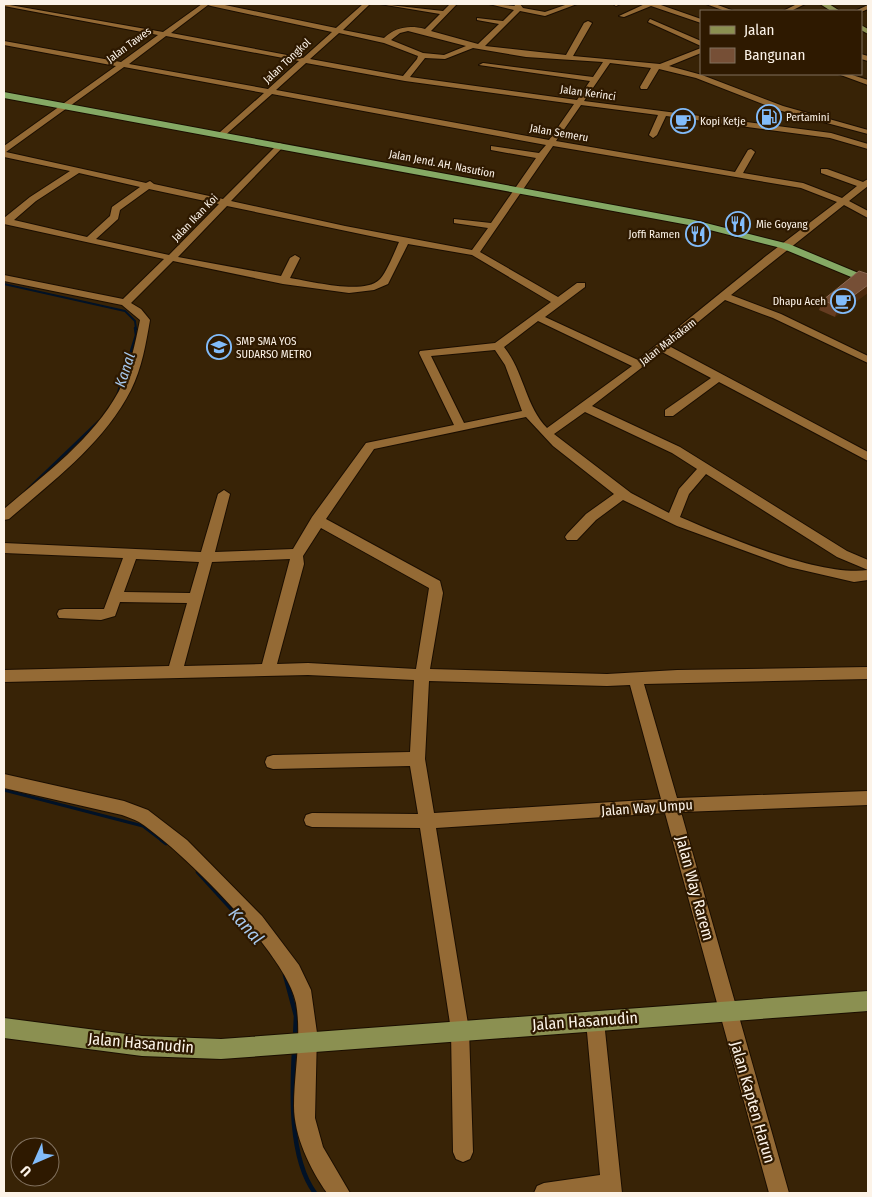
<svg xmlns="http://www.w3.org/2000/svg" width="872" height="1197" font-family="'Fira Sans Condensed',sans-serif">
<style>
.lines{fill:none;stroke-linecap:round;stroke-linejoin:round}
.stream-far3{stroke:#011227;stroke-width:2}
.stream-far2{stroke:#011227;stroke-width:2.5}
.stream-far1{stroke:#011227;stroke-width:3}
.stream{stroke:#011227;stroke-width:4.5}
.minor-casing{stroke:#1b0e01;stroke-width:2}
.major-casing{stroke:#1b0e01;stroke-width:2}
.highway-casing{stroke:#1b0e01;stroke-width:2}
.minor{fill:#946a35;fill-rule:evenodd}
.major{fill:#8b9051;fill-rule:evenodd}
.highway{fill:#85a964;fill-rule:evenodd}
.wall{fill:#653c21}
.shaded-wall{fill:#4c2a0d}
.building{fill:#764f36;stroke:#8b6952}
.labels{text-anchor:middle;dominant-baseline:central;stroke-width:4.5;stroke-linejoin:round;paint-order:stroke}
.far-street-label{font-size:11px;fill:#fcf3e8;stroke:#2e1900}
.far-poi-label{font-size:11px;fill:#fcf3e8;stroke:#2e1900;text-anchor:start}
.street-label{font-size:14px;fill:#fcf3e8;stroke:#2e1900}
.water-label{font-size:15px;font-style:italic;fill:#a7c8ec;stroke:#2e1900}
.near-street-label{font-size:16px;fill:#fcf3e8;stroke:#2e1900}
.near-water-label{font-size:18px;font-style:italic;fill:#a7c8ec;stroke:#2e1900}
</style>
<rect width="100%" height="100%" fill="#382306"/>
<g class="lines">
<path class="stream-far3" d="M 4,284 L 125,311 L 135,321 L 136,329"/>
<path class="stream-far2" d="M 117,396 L 136,335 L 135,328
M 26,491 L 99,421"/>
<path class="stream-far1" d="M 4,790 L 143,826 L 164,842"/>
<path class="stream" d="M 162,840 L 166,843
M 198,872 L 260,940
M 285,975 L 296,1016 L 295,1037
M 294,1051 C 292,1092 289,1158 315,1193"/>
<defs>
<path id="minor" d="M 4,4 L 163,32 L 202,4 L 220,4 L 336,28 L 363,4 L 370,4 L 343,30 L 384,38 C 396,27 409,25 425,29 L 440,14 L 380,4 L 443,11 L 450,4 L 457,4 L 431,31 L 478,44 L 499,24 L 477,20 L 477,18 L 503,21 L 514,10 L 489,4 L 515,6 L 514,4 L 520,4 L 523,8 L 545,12 L 568,4 L 577,4 L 545,16 L 520,11 L 485,46 L 566,55 L 584,23 L 588,21 L 592,23 L 573,56 L 660,64 L 701,48 L 701,53 L 669,66 L 702,75 L 783,106 L 868,130 L 868,134 L 778,110 L 696,78 L 659,69 L 647,89 L 641,89 L 640,87 L 651,68 L 610,63 L 584,101 L 831,133 L 868,144 L 868,149 L 830,138 L 666,116 L 657,135 L 653,138 L 649,135 L 658,115 L 581,105 L 556,141 L 735,172 L 748,150 L 751,149 L 755,152 L 743,173 L 803,183 L 842,198 L 857,186 L 821,173 L 821,169 L 827,169 L 863,182 L 868,179 L 868,186 L 849,201 L 868,211 L 868,218 L 844,205 L 731,295 L 781,314 L 868,356 L 868,363 L 773,318 L 725,300 L 669,346 L 868,452 L 868,461 L 719,382 L 673,416 L 665,416 L 665,410 L 711,378 L 662,352 L 592,406 L 680,447 L 847,551 L 868,560 L 868,570 L 837,557 L 706,474 L 689,494 L 680,517 C 726,537 821,577 868,570 L 868,580 L 854,582 L 789,567 L 677,526 L 623,500 L 596,520 L 577,540 L 567,540 L 565,537 L 567,534 L 586,514 L 614,494 L 553,446 L 526,417 L 374,449 L 326,519 L 440,581 L 443,593 L 430,669 L 607,674 L 677,670 L 868,667 L 868,679 L 644,684 L 677,798 L 868,791 L 868,805 L 681,812 L 789,1193 L 769,1193 L 665,813 L 436,828 L 469,1030 L 473,1152 L 470,1159 L 463,1162 L 456,1159 L 453,1152 L 451,1030 L 420,828 L 312,827 L 306,825 L 304,820 L 306,815 L 312,813 L 418,814 L 410,766 L 273,769 L 267,767 L 265,762 L 267,757 L 273,755 L 410,752 L 414,680 L 308,675 L 4,682 L 4,670 L 169,666 L 187,603 L 120,602 L 115,616 L 101,620 L 59,618 L 57,614 L 59,610 L 64,609 L 104,609 L 123,558 L 4,553 L 4,543 L 201,552 L 218,494 L 224,490 L 230,494 L 215,552 L 293,549 L 312,517 L 366,443 L 454,425 L 419,353 L 420,351 L 495,343 L 551,302 L 472,255 L 408,244 L 388,284 L 374,290 L 349,293 L 283,284 L 173,261 L 131,303 L 141,309 L 150,320 C 146,343 142,368 131,390 C 104,443 53,481 9,519 L 4,520 L 4,509 C 45,474 93,439 119,391 C 130,369 135,344 140,320 L 122,305 L 4,281 L 4,275 L 123,299 L 164,259 L 4,224 L 4,218 L 30,197 L 70,171 L 4,157 L 4,146 L 116,66 L 4,45 L 4,41 L 121,62 L 158,35 L 4,6 ZM 208,5 L 211,6 L 332,32 L 303,58 L 171,33 ZM 408,31 L 466,46 L 444,55 L 423,53 L 391,40 L 400,33 ZM 339,33 L 384,43 L 418,56 L 417,59 L 403,76 L 310,59 ZM 166,36 L 299,61 L 268,89 L 129,64 ZM 473,48 L 526,57 L 603,62 L 593,77 L 483,63 L 479,65 L 590,81 L 577,100 L 410,77 L 425,58 L 445,59 ZM 306,63 L 405,81 L 574,104 L 549,140 L 276,90 ZM 124,67 L 264,93 L 219,133 L 219,137 L 222,138 L 272,94 L 546,145 L 539,153 L 491,146 L 491,150 L 536,158 L 491,223 L 454,219 L 454,223 L 488,228 L 472,250 L 345,226 L 231,201 L 282,148 L 282,144 L 279,143 L 223,199 L 154,184 L 150,181 L 146,183 L 6,152 ZM 553,146 L 801,188 L 837,202 L 766,256 L 638,360 L 545,317 L 585,287 L 585,283 L 577,283 L 558,297 L 480,252 ZM 79,173 L 140,187 L 112,207 L 110,216 L 87,237 L 14,220 L 36,201 ZM 149,189 L 219,204 L 169,255 L 96,239 L 118,219 L 120,210 ZM 227,206 L 399,242 C 395,251 386,274 379,280 C 363,295 310,281 290,278 L 300,258 L 295,255 L 290,258 L 281,276 L 178,257 ZM 538,321 L 632,366 L 547,428 C 525,405 524,372 504,347 ZM 495,350 L 505,365 L 522,411 L 464,423 L 431,356 ZM 585,412 L 672,453 L 697,469 L 679,489 L 669,513 L 631,493 L 554,434 ZM 321,528 L 429,588 L 416,669 L 308,663 L 277,664 L 304,564 L 303,556 ZM 136,559 L 199,562 L 190,593 L 124,592 ZM 290,559 L 262,664 L 184,666 L 212,562 ZM 429,681 L 607,686 L 630,685 L 661,799 L 434,813 L 425,759 Z
M 613,4 L 620,4 L 616,6 Z
M 645,4 L 658,4 L 701,19 L 701,23 L 651,6 L 624,17 L 619,16 Z
M 706,4 L 715,4 L 734,11 L 725,11 Z
M 797,4 L 805,4 L 791,11 L 783,11 Z
M 868,5 L 868,9 L 861,12 L 855,11 Z
M 650,19 L 701,41 L 701,46 L 648,22 Z
M 861,54 L 868,56 L 868,61 L 861,59 Z
M 838,74 L 849,74 L 868,80 L 868,85 Z
M 4,774 L 124,801 L 148,810 L 187,840 L 262,916 L 299,965 L 311,990 L 317,1033 L 315,1118 L 323,1147 L 350,1193 L 327,1193 C 310,1169 294,1136 294,1106 C 294,1072 302,1037 296,1003 C 287,955 181,849 139,822 C 134,819 127,817 122,815 L 4,788 Z
M 595,1012 L 602,1014 L 604,1021 L 622,1193 L 534,1193 L 537,1186 L 544,1183 L 600,1175 L 586,1021 L 588,1014 Z"/>
<path id="major" d="M 820,4 L 829,4 L 840,11 L 831,11 Z
M 861,25 L 868,29 L 868,34 L 861,30 Z
M 868,991 L 868,1011 L 221,1059 L 142,1056 L 4,1038 L 4,1018 L 142,1036 L 221,1039 Z"/>
<path id="highway" d="M 4,92 L 694,220 L 789,244 L 868,277 L 868,284 L 781,248 L 694,226 L 4,98 Z"/>
</defs>
<use href="#minor" class="minor-casing"/>
<use href="#major" class="major-casing"/>
<use href="#highway" class="highway-casing"/>
<use href="#minor" class="minor"/>
<use href="#major" class="major"/>
<use href="#highway" class="highway"/>
</g>
<path class="wall" d="M 859,271 L 835,317 L 819,310 L 823,300 Z"/>
<path class="shaded-wall" d="M 868,285 L 868,293 L 835,317 L 838,307 Z"/>
<path class="building" d="M 859,271 L 868,274 L 868,285 L 838,307 L 823,300 Z"/>
<defs>
<symbol id="fuel-ring" viewBox="-11 -11 22 22"><circle r="9.5" fill="#2e1900" stroke="#82bcfa" stroke-width="1.5"/><path d="M-5.5-6h7V0h2V4h1.3V-2.5L3-4.5l.8-.8L6-3V5H2.5V1h-1V6h-7ZM-4.2-4.7v3.2H.2V-4.7Z" fill="#82bcfa"/></symbol>
<symbol id="cafe-ring" viewBox="-11 -11 22 22"><circle r="9.5" fill="#2e1900" stroke="#82bcfa" stroke-width="1.5"/><path d="M-5.5-4.5H6V0H3Q3 3.5 0 3.5H-2.5Q-5.5 3.5-5.5 0ZM3-3.2v2h1.7v-2ZM-6 4.5H4V6H-6Z" fill="#82bcfa"/></symbol>
<symbol id="restaurant-ring" viewBox="-11 -11 22 22"><circle r="9.5" fill="#2e1900" stroke="#82bcfa" stroke-width="1.5"/><path d="M-5-6h1v4h1v-4h1v4h1v-4h1v5L-1.5 .5V6h-2V.5L-5-1ZM5-6V6H3V1.5H1.5Q1.5-4 5-6Z" fill="#82bcfa"/></symbol>
<symbol id="school-ring" viewBox="-11 -11 22 22"><circle r="9.5" fill="#2e1900" stroke="#82bcfa" stroke-width="1.5"/><path d="M0-5L7-2L0 1L-7-2ZM-4 1L0 2.5L4 1V4Q0 6-4 4Z" fill="#82bcfa"/></symbol>
</defs>
<g fill-rule="evenodd">
<use href="#fuel-ring" x="755" y="103" width="28" height="28"/>
<use href="#cafe-ring" x="669" y="107" width="28" height="28"/>
<use href="#restaurant-ring" x="724" y="210" width="28" height="28"/>
<use href="#restaurant-ring" x="684" y="220" width="28" height="28"/>
<use href="#cafe-ring" x="829" y="287" width="28" height="28"/>
<use href="#school-ring" x="205" y="333" width="28" height="28"/>
</g>
<g class="labels">
<g class="far-street-label">
<text transform="translate(129 45) rotate(-36)">Jalan Tawes</text>
<text transform="translate(287 61) rotate(-43)">Jalan Tongkol</text>
<text transform="translate(588 93) rotate(8)">Jalan Kerinci</text>
<text transform="translate(559 133) rotate(10)">Jalan Semeru</text>
<text transform="translate(442 164) rotate(11)">Jalan Jend. AH. Nasution</text>
<text transform="translate(195 218) rotate(-46)">Jalan Ikan Koi</text>
<text transform="translate(668 342) rotate(-38)">Jalan Mahakam</text>
</g>
<g class="far-poi-label">
<text x="786" y="117">Pertamini</text>
<text x="700" y="121">Kopi Ketje</text>
<text x="756" y="224">Mie Goyang</text>
<text x="680" y="234" text-anchor="end">Joffi Ramen</text>
<text x="826" y="301" text-anchor="end">Dhapu Aceh</text>
<text x="236" y="341">SMP SMA YOS<tspan x="236" dy="13">SUDARSO METRO</tspan></text>
</g>
<g class="street-label">
<text transform="translate(647 808) rotate(-4)">Jalan Way Umpu</text>
</g>
<g class="water-label">
<text transform="translate(125 370) rotate(-72)">Kanal</text>
</g>
<g class="near-street-label">
<text transform="translate(695 888) rotate(75)">Jalan Way Rarem</text>
<text transform="translate(585 1021) rotate(-4)">Jalan Hasanudin</text>
<text transform="translate(141 1043) rotate(5)">Jalan Hasanudin</text>
<text transform="translate(753 1102) rotate(74)">Jalan Kapten Harun</text>
</g>
<g class="near-water-label">
<text transform="translate(246 926) rotate(48)">Kanal</text>
</g>
</g>
<rect width="872" height="1197" fill="none" stroke="#fcf3e8" stroke-width="10"/>
<rect x="700" y="10" width="162" height="65" fill="#2e1900" stroke="#80705d"/>
<rect x="710" y="26" width="25" height="8" fill="#8b9051" stroke="#80705d"/>
<text x="744" y="35" font-size="15" fill="#fcf3e8">Jalan</text>
<rect x="710" y="48" width="25" height="15" fill="#764f36" stroke="#80705d"/>
<text x="744" y="60" font-size="15" fill="#fcf3e8">Bangunan</text>
<g transform="translate(35 1162) rotate(225)"><circle r="24" fill="#2e1900" stroke="#80705d"/>
<path d="M0-4L9 19L0 12L-9 19Z" fill="#82bcfa"/>
<text y="-8" font-size="14" font-weight="bold" text-anchor="middle" fill="#fcf3e8">U</text>
</g>
</svg>
